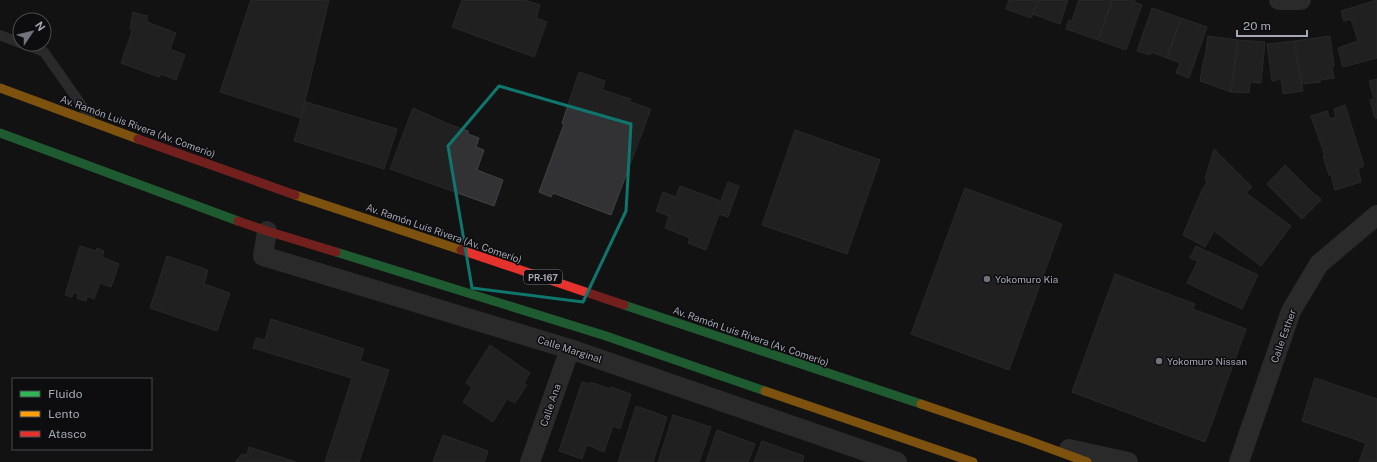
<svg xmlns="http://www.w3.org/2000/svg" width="1377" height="462" font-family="'Public Sans',sans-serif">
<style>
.building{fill:#323234;stroke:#424246}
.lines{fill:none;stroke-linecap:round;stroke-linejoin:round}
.lane{stroke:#47484b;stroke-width:10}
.street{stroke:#47484b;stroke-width:20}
.fast{stroke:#30b455;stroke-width:9}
.slow{stroke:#ff9f0a;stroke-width:9}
.jam{stroke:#e5322d;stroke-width:9}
.marked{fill:none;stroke:#0f766e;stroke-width:3;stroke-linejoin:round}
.poi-dot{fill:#71737c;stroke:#0d0d0f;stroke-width:1.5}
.labels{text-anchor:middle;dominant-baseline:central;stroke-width:3;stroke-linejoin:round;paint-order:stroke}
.shield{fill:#0d0d0f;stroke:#777982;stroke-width:1}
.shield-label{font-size:9px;font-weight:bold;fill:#a4a7b4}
.street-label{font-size:10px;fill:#a4a7b4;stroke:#0d0d0f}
.poi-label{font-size:10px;fill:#a4a7b4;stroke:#0d0d0f;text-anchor:start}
</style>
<rect width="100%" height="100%" fill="#131313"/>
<path class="building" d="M 251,0 L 329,0 L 301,118 L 220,92 Z
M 462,0 L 525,0 L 540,5 L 536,18 L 547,22 L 534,57 L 452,27 Z
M 1009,0 L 1039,0 L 1031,18 L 1006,9 Z
M 1039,0 L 1068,0 L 1060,24 L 1033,14 Z
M 1079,0 L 1112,0 L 1098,40 L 1066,29 L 1069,20 L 1072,21 Z
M 1112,0 L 1135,0 L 1134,2 L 1142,5 L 1126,50 L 1098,40 Z
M 1377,0 L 1377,58 L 1343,67 L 1338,48 L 1358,41 L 1351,19 L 1344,21 L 1341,11 Z
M 1152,8 L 1181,18 L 1167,58 L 1151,52 L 1150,55 L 1137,51 Z
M 133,12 L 146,16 L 147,15 L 147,22 L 176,33 L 170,49 L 185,55 L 176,80 L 161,74 L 159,77 L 121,63 L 132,31 L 130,29 Z
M 1181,18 L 1207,27 L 1189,78 L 1176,73 L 1180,63 L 1167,58 Z
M 1208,36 L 1238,40 L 1231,92 L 1200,81 L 1204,58 L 1205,59 Z
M 1330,36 L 1334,66 L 1332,67 L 1334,78 L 1320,80 L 1320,82 L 1302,84 L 1294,41 Z
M 1238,40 L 1265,42 L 1261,83 L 1250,82 L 1249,93 L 1231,92 Z
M 1294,41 L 1303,91 L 1283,94 L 1281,79 L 1272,81 L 1267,44 Z
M 579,72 L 605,81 L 602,90 L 631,99 L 630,102 L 651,109 L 611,215 L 553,193 L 551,197 L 539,192 L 564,124 L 562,123 Z
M 1377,79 L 1377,118 L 1375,118 L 1370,100 L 1374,99 L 1369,81 Z
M 306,102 L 397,129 L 384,169 L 294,141 Z
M 1345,105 L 1364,166 L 1358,169 L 1361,182 L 1335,190 L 1331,175 L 1329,175 L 1323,156 L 1325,156 L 1311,116 L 1327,111 L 1330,119 L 1336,117 L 1334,109 Z
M 413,108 L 451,125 L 468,131 L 468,134 L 479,138 L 476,147 L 484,150 L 477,170 L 503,180 L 494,206 L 390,169 Z
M 795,130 L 880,160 L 847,254 L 762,225 Z
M 1214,149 L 1252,187 L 1246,193 L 1291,226 L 1261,266 L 1214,231 L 1205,247 L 1183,235 L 1202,190 L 1207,182 L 1205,179 Z
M 1285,165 L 1316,196 L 1317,195 L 1321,200 L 1302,219 L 1267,184 Z
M 728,182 L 739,186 L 728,217 L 719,214 L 706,250 L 688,243 L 690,238 L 665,228 L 669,216 L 656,211 L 663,192 L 676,197 L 680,186 L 721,201 Z
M 965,188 L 1062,224 L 1009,370 L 911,334 Z
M 80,246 L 96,251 L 97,248 L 104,251 L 102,257 L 119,264 L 111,287 L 100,283 L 94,299 L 87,296 L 86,301 L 77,298 L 78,294 L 73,292 L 72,297 L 65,295 Z
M 1196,246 L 1258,275 L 1242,309 L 1187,283 L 1198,261 L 1190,258 Z
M 167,256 L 208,270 L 204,284 L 230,293 L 217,331 L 150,308 Z
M 1115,274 L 1195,304 L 1193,309 L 1246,329 L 1205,442 L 1072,392 Z
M 271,319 L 364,349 L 360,361 L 389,370 L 359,462 L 325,462 L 352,378 L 253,348 L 256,338 L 265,340 Z
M 490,345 L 530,373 L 524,383 L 527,385 L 515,403 L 507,399 L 493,422 L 463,402 L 472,388 L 466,383 Z
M 1315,378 L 1377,399 L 1377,462 L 1359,462 L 1366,443 L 1302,421 Z
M 582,382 L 589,384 L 590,382 L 610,389 L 611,387 L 631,394 L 620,429 L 613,426 L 604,452 L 587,445 L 582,459 L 559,451 Z
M 636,406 L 667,417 L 653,462 L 618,462 Z
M 673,415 L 711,427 L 699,462 L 658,462 Z
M 717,430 L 755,444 L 748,462 L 706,462 Z
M 443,435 L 488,451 L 484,462 L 433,462 Z
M 762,441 L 804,456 L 802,462 L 754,462 Z
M 249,447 L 296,462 L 235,462 L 242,454 L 247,455 Z"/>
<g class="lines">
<path class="lane" d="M 0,35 L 20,43
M 24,44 L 44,52 L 90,117"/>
<path class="street" d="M 1279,0 L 1301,0
M 267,231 L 263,256 L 570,349 L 897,462
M 1069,449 L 1128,462
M 530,462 L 570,349
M 1239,462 L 1291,311 L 1319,264 L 1377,215"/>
<path class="fast" d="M 0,133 L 238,221
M 336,252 L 606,336 L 765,391
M 624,305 L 921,404"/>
<path class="slow" d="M 0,88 L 138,139
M 295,195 L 461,250
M 765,391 L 973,462
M 921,404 L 1027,440 L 1087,462"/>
<path class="jam" d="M 138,139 L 295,195
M 238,221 L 267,231 L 336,252
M 461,250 L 624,305"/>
</g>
<path d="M0 0H1377V462H0ZM 499,86 L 631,124 L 626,211 L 583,302 L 472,288 L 448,146 Z" fill="#131313" fill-opacity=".55" fill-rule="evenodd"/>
<path class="marked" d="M 499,86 L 631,124 L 626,211 L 583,302 L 472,288 L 448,146 Z"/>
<g class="poi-dot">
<circle cx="987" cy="279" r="4"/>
<circle cx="1159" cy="361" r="4"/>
</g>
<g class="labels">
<rect class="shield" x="524" y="270" width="38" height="14" rx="3"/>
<g class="shield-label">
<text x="543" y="277">PR-167</text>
</g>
<g class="street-label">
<text transform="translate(138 126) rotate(20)">Av. Ramón Luis Rivera (Av. Comerío)</text>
<text transform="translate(444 233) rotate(19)">Av. Ramón Luis Rivera (Av. Comerío)</text>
<text transform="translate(751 336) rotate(19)">Av. Ramón Luis Rivera (Av. Comerío)</text>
<text transform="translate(1283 336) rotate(-70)">Calle Esther</text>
<text transform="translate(570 349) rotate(18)">Calle Marginal</text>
<text transform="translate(550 405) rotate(-71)">Calle Ana</text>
</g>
<g class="poi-label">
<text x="995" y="279">Yokomuro Kia</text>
<text x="1167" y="361">Yokomuro Nissan</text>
</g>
</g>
<rect x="12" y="378" width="140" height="72" fill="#0d0d0f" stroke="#494b51"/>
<rect x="20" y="391" width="20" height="6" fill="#30b455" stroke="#494b51"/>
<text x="48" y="398" font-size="12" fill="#a4a7b4">Fluido</text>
<rect x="20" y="411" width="20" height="6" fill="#ff9f0a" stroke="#494b51"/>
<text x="48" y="418" font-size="12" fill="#a4a7b4">Lento</text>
<rect x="20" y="431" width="20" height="6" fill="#e5322d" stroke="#494b51"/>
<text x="48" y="438" font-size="12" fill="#a4a7b4">Atasco</text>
<g transform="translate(32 32) rotate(55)"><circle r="19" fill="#0d0d0f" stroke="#494b51"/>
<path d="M0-3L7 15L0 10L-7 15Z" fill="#71737c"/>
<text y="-6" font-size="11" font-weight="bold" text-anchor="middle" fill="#a4a7b4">N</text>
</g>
<path d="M1237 30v6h70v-6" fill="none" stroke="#a4a7b4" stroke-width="2"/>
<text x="1243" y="30" font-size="12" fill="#a4a7b4" stroke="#0d0d0f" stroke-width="3" paint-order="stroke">20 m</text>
</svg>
